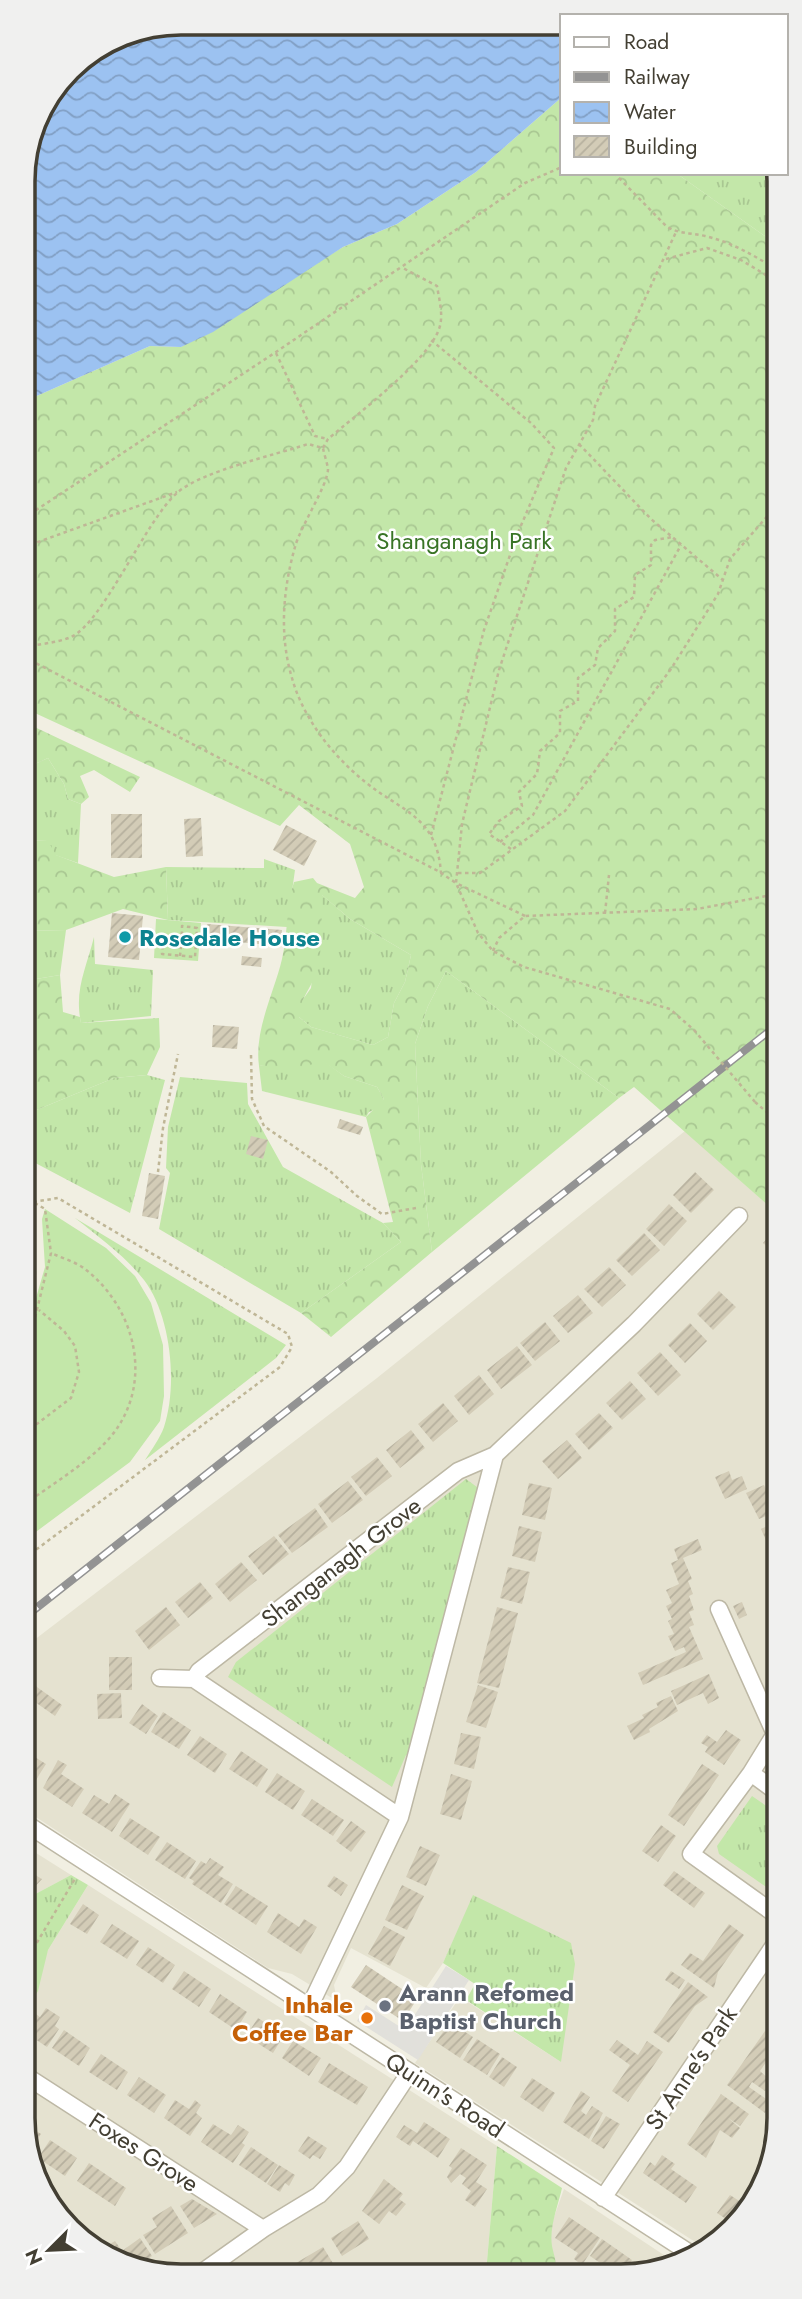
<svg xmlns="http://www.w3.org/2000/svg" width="802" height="2299" font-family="Jost,sans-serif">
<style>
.residential{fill:#e5e2d0}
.grass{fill:url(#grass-tufts)}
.forest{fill:url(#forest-crowns);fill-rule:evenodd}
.garden{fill:#c3e7a9}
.parking{fill:#e1e0db}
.water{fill:url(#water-waves)}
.building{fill:url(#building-hatch)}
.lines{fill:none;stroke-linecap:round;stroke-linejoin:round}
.street-casing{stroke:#bdb8a5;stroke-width:19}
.path{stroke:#bfb696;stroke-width:2.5;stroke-dasharray:3.5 3.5;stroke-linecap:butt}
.street{stroke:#fff;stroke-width:16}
.rail-casing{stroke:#939393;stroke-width:8}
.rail{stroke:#fff;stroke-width:5;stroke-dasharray:16;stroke-linecap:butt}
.path-bridge{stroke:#bfb696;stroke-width:2.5;stroke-dasharray:3.5 3.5;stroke-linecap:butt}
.culture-dot{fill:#0f9aa8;stroke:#fff;stroke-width:2.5}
.worship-dot{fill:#6b7280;stroke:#fff;stroke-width:2.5}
.food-dot{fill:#e8710a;stroke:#fff;stroke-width:2.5}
.labels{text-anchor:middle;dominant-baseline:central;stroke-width:5;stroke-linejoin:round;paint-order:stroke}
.park-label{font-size:24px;fill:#397426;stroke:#fff}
.culture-label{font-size:24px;font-weight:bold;fill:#0d838f;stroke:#fff;text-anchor:start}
.street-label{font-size:24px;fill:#433f33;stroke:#fff}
.worship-label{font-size:24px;font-weight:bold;fill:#5b616d;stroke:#fff;text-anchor:start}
.food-label{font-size:24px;font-weight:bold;fill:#c56008;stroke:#fff;text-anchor:end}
.rim{fill:none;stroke:#433f33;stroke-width:3.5}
</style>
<defs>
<pattern id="grass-tufts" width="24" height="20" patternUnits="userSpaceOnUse" patternTransform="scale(1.75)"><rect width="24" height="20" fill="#c3e7a9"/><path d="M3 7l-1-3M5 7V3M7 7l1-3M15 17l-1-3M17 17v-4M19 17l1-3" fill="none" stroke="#a9c792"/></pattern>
<pattern id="forest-crowns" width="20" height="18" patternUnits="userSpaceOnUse" patternTransform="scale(1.75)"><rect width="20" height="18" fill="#c3e7a9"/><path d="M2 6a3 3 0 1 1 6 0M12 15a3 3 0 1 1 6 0" fill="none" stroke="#a9c792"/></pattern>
<pattern id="water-waves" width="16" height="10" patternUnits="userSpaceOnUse" patternTransform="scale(1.75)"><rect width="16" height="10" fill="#9cc2f1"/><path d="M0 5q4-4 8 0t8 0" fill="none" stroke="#819fc4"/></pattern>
<pattern id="building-hatch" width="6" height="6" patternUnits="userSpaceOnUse" patternTransform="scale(1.75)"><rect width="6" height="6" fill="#d3ccb7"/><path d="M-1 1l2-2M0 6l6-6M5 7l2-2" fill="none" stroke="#b6b09e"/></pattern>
</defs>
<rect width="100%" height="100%" fill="#f1efe2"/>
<path class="residential" d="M 685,1131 L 778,1214 L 779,2128 L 740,2222 L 700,2245 L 415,2063 L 460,1997 L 561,2062 L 474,1895 L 443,1963 L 426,1988 L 351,1948 L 334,1985 L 337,2001 L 292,1974 L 268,1968 L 25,1810 L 25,1647 L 377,1378 Z
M 25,1846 L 71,1875 L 26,1899 Z
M 88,1885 L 497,2146 L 486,2273 L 151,2273 L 70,2230 L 26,2149 L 26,2000 L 48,1950 Z
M 564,2189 L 673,2261 L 652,2273 L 534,2273 Z"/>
<path class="grass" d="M 676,173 L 776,173 L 776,244 Z
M 48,758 L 64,784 L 68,799 L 81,804 L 78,863 L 55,855 L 47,841 L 24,840 L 24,769 Z
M 264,859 L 295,870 L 287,927 L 168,920 L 166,867 L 264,868 Z
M 321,894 L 350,919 L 411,955 L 405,982 L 394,1003 L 388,1037 L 373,1045 L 311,1027 L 299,1017 L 299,1005 L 311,988 Z
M 66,930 L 60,975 L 24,981 L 24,931 Z
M 94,937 L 95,964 L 153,970 L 151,1016 L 81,1023 C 74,990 86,969 94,937 Z
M 446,971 L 619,1098 L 432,1252 L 421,1164 L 415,1044 L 428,1006 Z
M 321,1059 L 344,1076 L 377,1087 L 384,1099 L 378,1108 L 369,1112 L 366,1117 L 262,1091 L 259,1066 L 272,1064 L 288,1069 Z
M 147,1075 L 165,1080 L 130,1213 L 24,1157 L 24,1140 L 34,1111 L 114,1078 Z
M 180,1077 L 247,1083 L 248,1104 L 283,1167 L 383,1223 L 401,1242 L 301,1313 L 159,1229 L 170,1173 L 166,1168 L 168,1127 Z
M 75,1218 L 286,1345 L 276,1358 L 145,1460 C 152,1449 160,1438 164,1427 C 178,1385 171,1315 144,1280 C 125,1256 99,1237 75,1218 Z
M 466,1479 L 481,1490 L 410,1754 L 406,1755 L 392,1787 L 228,1677 L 236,1662 Z
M 752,1796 L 778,1814 L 779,1896 L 719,1854 L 717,1846 Z
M 71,1875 L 88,1885 L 48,1950 L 38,1991 L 26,2010 L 26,1899 Z
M 473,1895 L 571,1943 L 575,1964 L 561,2062 L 466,2000 L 475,1984 L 443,1963 Z"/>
<path class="forest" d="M 562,97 L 562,173 L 676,173 L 776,244 L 778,1214 L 634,1087 L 619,1098 L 446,971 L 428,1006 L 415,1044 L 421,1164 L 432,1252 L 331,1337 L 301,1313 L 401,1242 L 383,1223 L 393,1222 L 366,1117 L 384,1099 L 377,1087 L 344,1076 L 321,1060 C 314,1062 307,1068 300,1070 C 287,1073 273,1064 259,1066 C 254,1030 274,993 282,959 C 288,934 286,906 294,882 L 313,878 L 317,883 L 355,898 L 364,887 L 350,844 L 299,805 L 280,826 L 24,708 L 23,402 L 150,346 L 181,347 L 343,247 L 397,224 L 476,172 ZM 322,895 L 350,919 L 411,955 L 405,982 L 394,1003 L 388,1037 L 373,1045 L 311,1027 L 299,1017 C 299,999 314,985 318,967 C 323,944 321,918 322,895 Z
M 24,722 L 140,777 L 130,792 L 94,770 L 80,776 L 89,797 L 81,804 L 68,799 L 64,784 L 48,758 L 24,769 Z
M 24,840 L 48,841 L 56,855 L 114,877 L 166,867 L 168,920 L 123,909 L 66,930 L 24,931 Z
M 60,975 L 63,1012 L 80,1017 L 81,1023 L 159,1018 L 160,1047 L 147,1075 L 114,1078 L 34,1111 L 24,1140 L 24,981 Z
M 497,2146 L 562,2188 C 558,2206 549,2227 552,2246 C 554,2256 557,2261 555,2273 L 486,2273 Z"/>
<path class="garden" d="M 156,919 L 201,923 L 198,961 L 154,958 Z
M 45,1209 L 106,1248 L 135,1276 L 151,1303 L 163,1345 L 164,1396 L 160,1421 L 130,1462 L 25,1540 L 25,1336 L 45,1267 L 42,1219 Z"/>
<path class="parking" d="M 446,1966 L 469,1980 L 418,2060 L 357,2021 L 366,2005 L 405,2030 Z"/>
<path class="water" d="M 181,23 L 562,25 L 562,97 L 476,172 L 397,224 L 343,247 L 213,332 L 181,347 L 150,346 L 23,402 L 23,171 L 39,111 L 76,62 L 121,35 Z"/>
<path class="building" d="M 111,814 L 142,814 L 142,858 L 111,858 Z
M 201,818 L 203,856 L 186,857 L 184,819 Z
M 286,825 L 317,841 L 304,866 L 273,850 Z
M 112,913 L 143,916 L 139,960 L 108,957 Z
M 207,924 L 282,930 L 281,946 L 205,939 Z
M 242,956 L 262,958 L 261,967 L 241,965 Z
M 213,1025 L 239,1027 L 237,1049 L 212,1047 Z
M 340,1119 L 363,1127 L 360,1135 L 337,1128 Z
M 251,1136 L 268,1140 L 263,1159 L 246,1154 Z
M 695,1172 L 714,1190 L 691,1213 L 673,1195 Z
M 149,1173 L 165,1176 L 158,1219 L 142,1216 Z
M 669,1204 L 687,1221 L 664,1246 L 646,1229 Z
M 773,1232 L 778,1236 L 778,1256 L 763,1243 Z
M 644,1233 L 660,1250 L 632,1276 L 616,1260 Z
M 609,1267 L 626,1285 L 602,1307 L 584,1289 Z
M 776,1269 L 778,1271 L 776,1288 L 766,1280 Z
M 719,1291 L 736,1307 L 713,1330 L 697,1314 Z
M 578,1295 L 593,1313 L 568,1333 L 553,1316 Z
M 545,1322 L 560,1341 L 535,1361 L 520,1343 Z
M 690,1323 L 707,1341 L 685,1363 L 668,1345 Z
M 517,1346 L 532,1365 L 501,1389 L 487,1370 Z
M 660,1352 L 681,1375 L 658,1396 L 637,1373 Z
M 479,1375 L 494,1394 L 469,1415 L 454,1396 Z
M 630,1381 L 646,1399 L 622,1420 L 606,1403 Z
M 443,1403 L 458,1421 L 433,1442 L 418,1424 Z
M 599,1413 L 613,1428 L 589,1450 L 575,1434 Z
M 411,1430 L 425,1448 L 400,1468 L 386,1450 Z
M 567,1440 L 582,1458 L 558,1479 L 542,1461 Z
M 778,1453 L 778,1473 L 774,1475 L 767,1458 Z
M 377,1457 L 392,1476 L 366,1496 L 351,1477 Z
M 729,1471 L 732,1480 L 742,1476 L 747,1489 L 725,1499 L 715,1477 Z
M 348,1481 L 363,1500 L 332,1523 L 318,1504 Z
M 529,1483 L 552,1488 L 545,1520 L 522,1515 Z
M 764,1485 L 776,1512 L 759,1519 L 746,1493 Z
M 315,1508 L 328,1527 L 292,1553 L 278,1535 Z
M 778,1521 L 778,1568 L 761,1529 Z
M 519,1526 L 542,1532 L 535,1562 L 512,1556 Z
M 274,1536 L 289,1554 L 263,1575 L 248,1556 Z
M 698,1539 L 702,1550 L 683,1558 L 692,1579 L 688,1581 L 693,1594 L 689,1596 L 694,1610 L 689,1612 L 694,1625 L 689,1627 L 703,1659 L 643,1685 L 638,1673 L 686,1652 L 684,1647 L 675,1651 L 668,1636 L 674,1634 L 668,1621 L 672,1619 L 666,1606 L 672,1603 L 666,1590 L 679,1584 L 671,1563 L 678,1560 L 674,1549 Z
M 241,1562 L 257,1580 L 230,1602 L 215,1584 Z
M 508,1567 L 530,1572 L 522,1604 L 500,1598 Z
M 200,1582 L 213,1598 L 188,1618 L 175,1602 Z
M 742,1602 L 747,1615 L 739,1619 L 733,1606 Z
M 166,1607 L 180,1625 L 149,1650 L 135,1631 Z
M 497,1607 L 518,1613 L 499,1688 L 477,1683 Z
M 109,1657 L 132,1657 L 132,1690 L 109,1690 Z
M 709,1674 L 719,1698 L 708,1704 L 703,1693 L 677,1705 L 671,1691 Z
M 30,1682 L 62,1705 L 55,1716 L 25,1695 Z
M 478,1685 L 498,1692 L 486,1728 L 466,1722 Z
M 121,1693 L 122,1718 L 98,1719 L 97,1694 Z
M 671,1696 L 678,1711 L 649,1729 L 650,1732 L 634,1740 L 627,1726 L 644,1718 L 642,1715 L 658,1707 L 656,1703 Z
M 142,1704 L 158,1716 L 146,1734 L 129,1723 Z
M 163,1712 L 191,1730 L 179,1749 L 151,1732 Z
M 726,1730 L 741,1740 L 724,1765 L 705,1752 L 708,1747 L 701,1743 L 707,1735 L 717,1742 Z
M 461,1733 L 481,1737 L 474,1769 L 454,1764 Z
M 200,1736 L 227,1754 L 215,1773 L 187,1755 Z
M 25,1751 L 46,1764 L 34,1783 L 25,1777 Z
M 241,1751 L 268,1769 L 257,1787 L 229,1769 Z
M 58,1760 L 67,1765 L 61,1774 L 84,1789 L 72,1807 L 43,1788 Z
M 702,1764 L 719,1775 L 684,1826 L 668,1815 Z
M 277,1773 L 305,1791 L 293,1810 L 265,1792 Z
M 451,1774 L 472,1781 L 461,1820 L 440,1814 Z
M 115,1794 L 130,1804 L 112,1832 L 82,1813 L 94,1795 L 109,1804 Z
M 312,1799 L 344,1820 L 333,1836 L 301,1815 Z
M 130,1818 L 160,1837 L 148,1855 L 119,1836 Z
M 351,1821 L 366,1832 L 351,1852 L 336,1841 Z
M 661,1825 L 676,1836 L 658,1862 L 642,1851 Z
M 167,1842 L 196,1861 L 185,1879 L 155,1860 Z
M 420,1846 L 440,1855 L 426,1886 L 406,1877 Z
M 210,1858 L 224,1867 L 218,1875 L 233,1884 L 221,1903 L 192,1884 L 194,1881 L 189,1878 L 201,1861 L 206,1864 Z
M 25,1869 L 42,1879 L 30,1892 L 26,1889 Z
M 674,1871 L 705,1893 L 694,1908 L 663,1885 Z
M 334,1876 L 348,1885 L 341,1896 L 327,1886 Z
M 402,1885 L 424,1896 L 407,1930 L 385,1920 Z
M 236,1886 L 268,1906 L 256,1925 L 224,1904 Z
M 83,1904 L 99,1915 L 87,1934 L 70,1924 Z
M 278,1913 L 299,1927 L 304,1919 L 317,1927 L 301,1954 L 267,1932 Z
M 112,1924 L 139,1941 L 127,1959 L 100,1942 Z
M 729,1924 L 744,1935 L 718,1972 L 714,1988 L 681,1965 L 690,1953 L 703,1961 Z
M 384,1926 L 405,1937 L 390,1966 L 368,1954 Z
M 148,1947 L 175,1965 L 163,1983 L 136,1965 Z
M 366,1965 L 417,1999 L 403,2021 L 351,1987 Z
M 184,1971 L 211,1989 L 199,2007 L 172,1989 Z
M 671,1971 L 685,1980 L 679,1989 L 665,1980 Z
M 688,1982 L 708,1997 L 695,2006 L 669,2043 L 653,2032 Z
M 220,1994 L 247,2012 L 236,2030 L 209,2012 Z
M 26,2007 L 40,2017 L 46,2008 L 60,2017 L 55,2026 L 59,2029 L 47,2047 L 26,2033 Z
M 258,2018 L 284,2035 L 273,2053 L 246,2036 Z
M 450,2022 L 473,2037 L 460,2058 L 436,2042 Z
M 64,2030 L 90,2048 L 79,2066 L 52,2048 Z
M 765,2031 L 779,2040 L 779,2066 L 769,2058 L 760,2071 L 772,2082 L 765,2091 L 752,2082 L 749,2087 L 772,2103 L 765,2113 L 727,2085 Z
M 477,2039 L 500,2054 L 487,2075 L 463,2060 Z
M 617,2040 L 638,2055 L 647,2041 L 663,2052 L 628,2102 L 612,2091 L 630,2065 L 609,2050 Z
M 293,2041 L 321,2058 L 309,2076 L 282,2058 Z
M 101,2054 L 128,2072 L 117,2090 L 89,2072 Z
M 502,2057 L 517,2067 L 504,2087 L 489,2077 Z
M 329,2063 L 368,2087 L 357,2105 L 318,2082 Z
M 139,2077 L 166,2095 L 154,2113 L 127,2095 Z
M 532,2078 L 555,2093 L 543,2112 L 520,2097 Z
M 581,2091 L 590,2097 L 581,2111 L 586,2115 L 592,2106 L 603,2113 L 589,2139 L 563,2122 Z
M 721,2094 L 749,2114 L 740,2126 L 728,2118 L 740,2128 L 732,2138 L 720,2130 L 706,2158 L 687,2144 Z
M 175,2100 L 189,2109 L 195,2100 L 201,2105 L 196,2113 L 202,2118 L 190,2136 L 164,2118 Z
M 606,2116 L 620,2124 L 604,2149 L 591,2141 Z
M 424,2122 L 450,2139 L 438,2158 L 413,2141 L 410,2146 L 396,2137 L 404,2125 L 417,2133 Z
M 26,2124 L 41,2134 L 29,2152 L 26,2149 Z
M 213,2124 L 231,2135 L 238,2125 L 249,2132 L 242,2143 L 245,2145 L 233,2163 L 201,2142 Z
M 308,2136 L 327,2148 L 320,2159 L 313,2155 L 310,2159 L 298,2151 Z
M 50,2140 L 77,2158 L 65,2176 L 38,2158 Z
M 251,2147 L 278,2165 L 266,2183 L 239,2165 Z
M 461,2148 L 487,2165 L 476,2182 L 487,2189 L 475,2207 L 465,2200 L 471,2191 L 462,2184 L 466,2178 L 460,2174 L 451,2183 L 447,2177 L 452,2168 L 449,2166 Z
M 662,2155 L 675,2164 L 671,2169 L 697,2187 L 686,2203 L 643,2173 L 650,2162 L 655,2166 Z
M 89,2163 L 126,2188 L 115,2206 L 77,2181 Z
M 279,2165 L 295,2175 L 289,2186 L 285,2183 L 280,2192 L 267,2184 Z
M 384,2179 L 403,2194 L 399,2199 L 406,2204 L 396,2216 L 389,2211 L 379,2224 L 362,2211 Z
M 730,2195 L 747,2206 L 740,2222 L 735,2225 L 717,2213 Z
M 192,2199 L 217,2214 L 194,2228 L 180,2206 Z
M 171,2206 L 188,2233 L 155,2254 L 143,2235 L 157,2227 L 152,2218 Z
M 569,2217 L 600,2238 L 582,2265 L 574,2259 L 578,2253 L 555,2238 Z
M 358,2221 L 369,2239 L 342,2256 L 331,2238 Z
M 140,2238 L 152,2256 L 138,2266 L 105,2247 L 115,2241 L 122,2251 Z
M 602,2239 L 632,2260 L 623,2273 L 615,2273 L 590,2256 Z
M 323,2247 L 334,2265 L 321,2273 L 302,2273 L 296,2263 Z
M 634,2261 L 652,2273 L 626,2273 Z"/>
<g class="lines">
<defs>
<path id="street" d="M 719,1609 L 775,1734 L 751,1773
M 160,1678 L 194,1679
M 778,1793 L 751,1773 L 691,1854 L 779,1917
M 400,1817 L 194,1679 L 199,1671 L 458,1471 L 495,1455
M 25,1823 L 688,2252
M 309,2008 L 400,1817 L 495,1455 L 634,1324 L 739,1216
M 26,2076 L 263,2229
M 603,2198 L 779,1938
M 201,2273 L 263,2229 L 319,2195 L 347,2167 L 410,2072"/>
</defs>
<use href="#street" class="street-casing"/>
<path class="path" d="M 614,173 L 667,227 C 680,234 692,233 705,236 C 731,242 753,255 776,269
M 666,259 L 707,248 L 741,260 L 776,281
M 276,353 L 315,436 L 328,439
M 579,444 L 651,519 L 723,580
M 323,448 L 328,439 C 356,415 428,361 439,329 C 444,316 439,299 437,286 L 401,267
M 24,518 L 276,352 L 525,183 L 562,167
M 24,547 L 177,492
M 24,647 C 39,644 57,643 71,637 C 103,623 146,519 178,492 C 203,471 275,455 308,444 L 323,448 C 324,454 327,462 328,469 C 328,485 300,527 295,547 C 283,589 279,635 292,678 C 303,718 332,755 364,781 C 402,812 437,816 441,873
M 24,657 L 438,871 L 456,883 L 478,933 L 493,951 L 524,967 L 670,1009 L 694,1030
M 431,835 L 484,630 L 517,535 L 554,448 L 531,423 L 431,340
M 500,842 L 533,815 L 681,545
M 511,849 L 489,834 L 499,821 L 522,806 L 519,792 L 537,774 L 540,751 L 560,733 L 560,711 L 578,701 L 578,678 L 595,665 L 598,648 L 615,631 L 615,609 L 634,597 L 635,575 L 651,565 L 651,545 L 655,540 L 673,537
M 458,873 L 480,873 L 565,811 L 671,669 L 718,594 L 730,559 L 777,505
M 605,913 L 609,875
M 525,916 L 456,883 L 462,824 L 499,670 L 566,468 L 593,420 L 595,406 L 676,232
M 493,951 L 499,938 L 525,916 L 697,909 L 777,894
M 180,956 C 181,946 182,936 182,926 L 197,928 L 195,957 L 162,954 L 163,941 C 177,941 191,942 205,943 L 204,946
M 251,1055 L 252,1099 L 264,1126 L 331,1172 L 357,1196 L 382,1214 L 416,1208
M 755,1102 L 777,1121
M 158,1172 L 163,1128 L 178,1054
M 25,1199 L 26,1197
M 25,1236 L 36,1242
M 25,1275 L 28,1276 L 25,1285
M 25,1308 L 35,1276 L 33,1202
M 25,1358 L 51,1253 L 45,1209 L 33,1202
M 25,1433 L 71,1398 L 79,1372 L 75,1346 L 64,1331 L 39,1310
M 25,1504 C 51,1485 83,1466 106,1442 C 155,1390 139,1311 85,1269 C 76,1262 62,1258 51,1253
M 25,1558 L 280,1367 L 292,1347 L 288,1334 L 58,1198 L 33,1202
M 26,1961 L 76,1877"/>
<use href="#street" class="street"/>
<defs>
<path id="rail" d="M 25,1617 L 777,1025"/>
</defs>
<use href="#rail" class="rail-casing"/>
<use href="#rail" class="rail"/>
<path class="path-bridge" d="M 694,1030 L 755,1102"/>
</g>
<circle class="culture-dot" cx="125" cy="937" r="7"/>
<circle class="worship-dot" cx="385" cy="2006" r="7"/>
<circle class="food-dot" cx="367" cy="2018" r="7"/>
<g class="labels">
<g class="park-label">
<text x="464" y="540">Shanganagh Park</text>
</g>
<g class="culture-label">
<text x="139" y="937">Rosedale House</text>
</g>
<g class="street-label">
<text transform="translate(341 1562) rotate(-38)">Shanganagh Grove</text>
<text transform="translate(691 2068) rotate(-56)">St Anne's Park</text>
<text transform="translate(445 2095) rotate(33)">Quinn's Road</text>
<text transform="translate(144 2152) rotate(33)">Foxes Grove</text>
</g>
<g class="worship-label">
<text x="399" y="1992">Arann Refomed<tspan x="399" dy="28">Baptist Church</tspan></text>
</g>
<g class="food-label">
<text x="353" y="2004">Inhale<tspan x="353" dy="28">Coffee Bar</tspan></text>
</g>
</g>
<path d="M0 0H802V2299H0ZM181 35H621A146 146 0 0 1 767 181V2118A146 146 0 0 1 621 2264H181A146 146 0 0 1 35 2118V181A146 146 0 0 1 181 35Z" fill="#f0f0ef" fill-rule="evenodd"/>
<path class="rim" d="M181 35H621A146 146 0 0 1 767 181V2118A146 146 0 0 1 621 2264H181A146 146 0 0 1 35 2118V181A146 146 0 0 1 181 35Z"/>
<rect x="560" y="14" width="228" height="161" fill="#ffffff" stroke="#b4b2ad" stroke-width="2"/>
<rect x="574" y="37" width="35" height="10" fill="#ffffff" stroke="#b4b2ad" stroke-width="2"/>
<text x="624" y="49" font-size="21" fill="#433f33">Road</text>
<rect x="574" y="72" width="35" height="10" fill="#939393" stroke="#b4b2ad" stroke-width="2"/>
<text x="624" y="84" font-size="21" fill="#433f33">Railway</text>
<rect x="574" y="102" width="35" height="21" fill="url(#water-waves)" stroke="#b4b2ad" stroke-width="2"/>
<text x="624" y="119" font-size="21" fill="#433f33">Water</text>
<rect x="574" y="136" width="35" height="21" fill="url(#building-hatch)" stroke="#b4b2ad" stroke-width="2"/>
<text x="624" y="154" font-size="21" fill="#433f33">Building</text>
<g transform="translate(49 2250) rotate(246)" stroke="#ffffff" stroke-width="5" paint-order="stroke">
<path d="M0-5L12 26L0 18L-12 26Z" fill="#433f33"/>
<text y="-10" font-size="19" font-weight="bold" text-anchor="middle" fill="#433f33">N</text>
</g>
</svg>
